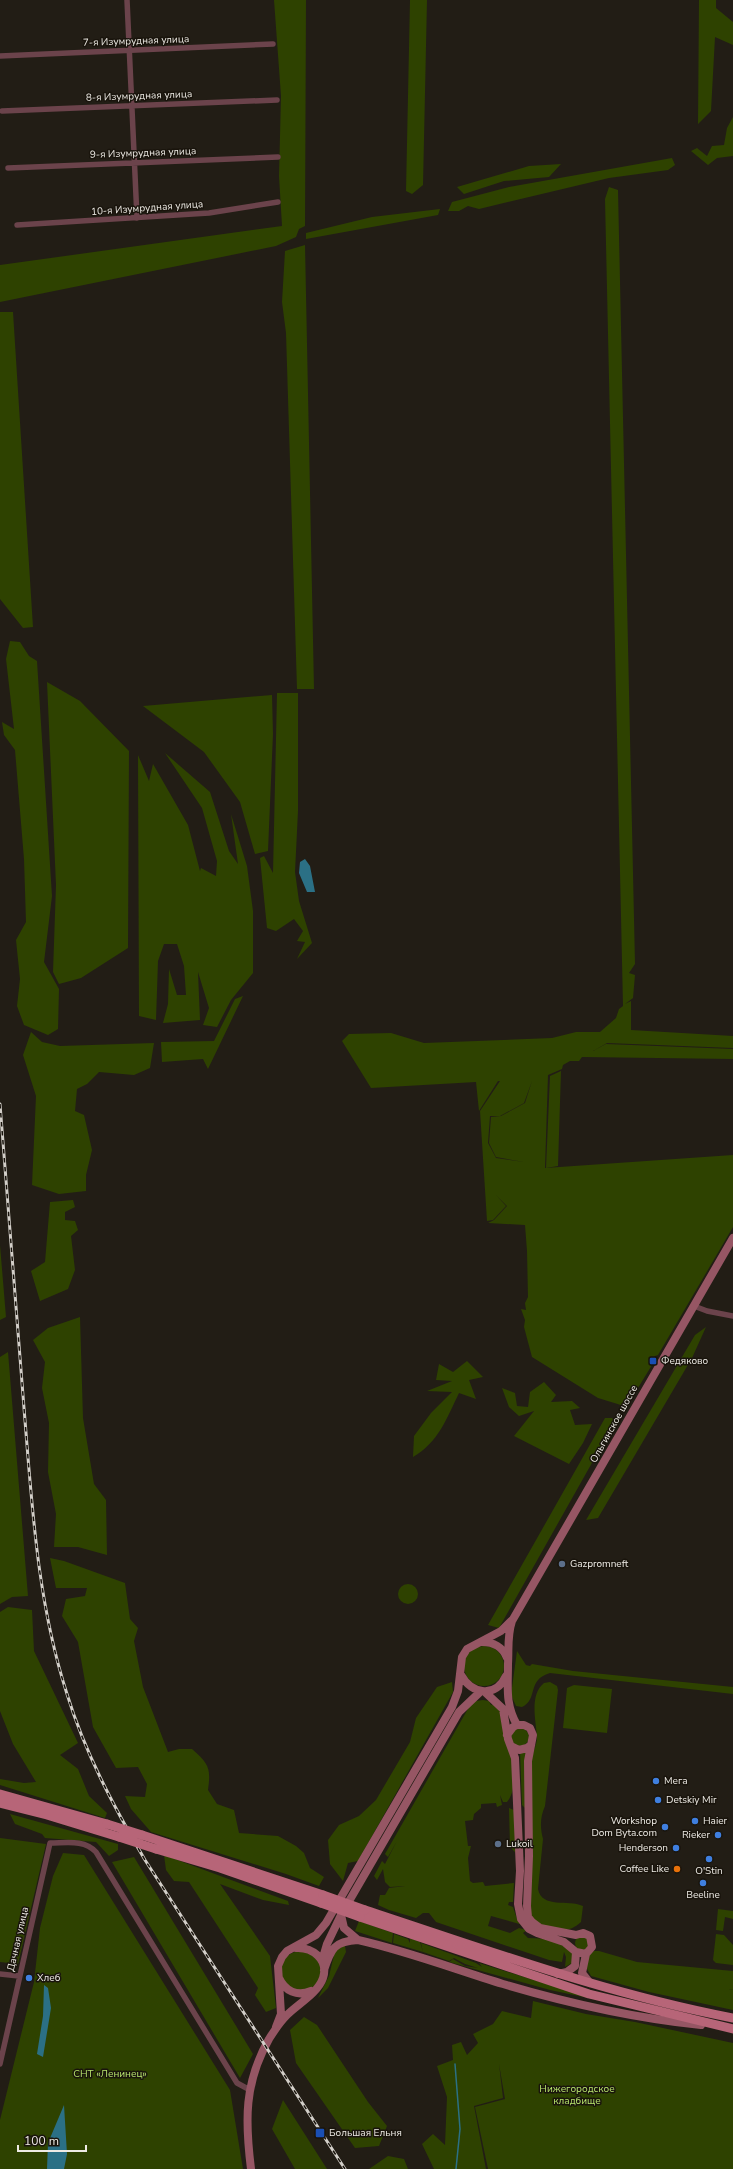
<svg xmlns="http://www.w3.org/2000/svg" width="733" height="2169" font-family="'Nunito Sans',sans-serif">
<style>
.green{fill:#2e4200;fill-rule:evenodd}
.water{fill:#2b7085}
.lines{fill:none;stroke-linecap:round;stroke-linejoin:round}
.stream{stroke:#2b7085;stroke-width:1.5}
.minor{stroke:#6b434b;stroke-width:5.5}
.secondary{stroke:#965664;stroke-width:8}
.primary{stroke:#b76578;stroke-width:9}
.rail-casing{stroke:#d3cfc9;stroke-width:3}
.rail{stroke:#19140c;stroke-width:1.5;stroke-dasharray:4.5;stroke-linecap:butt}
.primary-bridge{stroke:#b76578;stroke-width:9}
.transit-dot{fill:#1a4fb4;stroke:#19140c;stroke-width:1.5}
.service-dot{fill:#5c6f8a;stroke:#19140c;stroke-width:1.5}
.shop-dot{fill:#3f7fe0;stroke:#19140c;stroke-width:1.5}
.food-dot{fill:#e8710a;stroke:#19140c;stroke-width:1.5}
.labels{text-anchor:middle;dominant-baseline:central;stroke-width:3;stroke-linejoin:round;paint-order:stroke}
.street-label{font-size:10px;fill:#eeebe5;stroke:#19140c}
.poi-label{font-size:10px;fill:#eeebe5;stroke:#19140c;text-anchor:start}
.park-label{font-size:10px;fill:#b7e46d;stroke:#19140c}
</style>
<rect width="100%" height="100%" fill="#221d15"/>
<path class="green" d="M 274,0 L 306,0 L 305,226 L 299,229 L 296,237 L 276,246 L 0,302 L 0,265 L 282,226 L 279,176 L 281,96 Z
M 410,0 L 427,0 L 423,185 L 412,194 L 406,191 Z
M 699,0 L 716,0 L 716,8 L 733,22 L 733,45 L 715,37 L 711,111 L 698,124 Z
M 733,117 L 733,156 L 717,158 L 708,165 L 691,151 L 697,148 L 707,156 L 712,146 L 724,145 L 727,128 Z
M 672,158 L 675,165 L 668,170 L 609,178 L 479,209 L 468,206 L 459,211 L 448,211 L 452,202 L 509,187 Z
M 561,164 L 549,177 L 504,181 L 464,194 L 457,187 L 529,166 Z
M 609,187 L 618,190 L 635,964 L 629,973 L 635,975 L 633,998 L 625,1004 L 631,1001 L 631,1030 L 733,1036 L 733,1048 L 607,1043 L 593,1051 L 606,1044 L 733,1049 L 733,1059 L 582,1057 L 579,1061 L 570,1061 L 563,1065 L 562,1069 L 548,1075 L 545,1168 L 733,1155 L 733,1227 L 658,1355 L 655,1356 L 651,1363 L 652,1365 L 630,1401 L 627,1402 L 624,1406 L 598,1398 L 532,1357 L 524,1327 L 525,1320 L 521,1309 L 526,1310 L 525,1303 L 528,1297 L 527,1251 L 525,1225 L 488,1223 L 494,1220 L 507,1206 L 496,1195 L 506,1206 L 493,1220 L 487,1221 L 480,1111 L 500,1081 L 504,1081 L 498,1081 L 479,1111 L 476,1082 L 371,1088 L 342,1041 L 349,1034 L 391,1033 L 424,1043 L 552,1038 L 576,1032 L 600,1032 L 616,1018 L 619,1009 L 623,1006 L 605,199 ZM 532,1081 L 525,1103 L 501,1116 L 491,1117 L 489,1143 L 496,1157 L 524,1162 L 496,1158 L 488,1143 L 490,1116 L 500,1116 L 524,1103 Z
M 440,209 L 438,215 L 306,239 L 306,233 L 372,217 Z
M 305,245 L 314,689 L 297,689 L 286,333 L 282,302 L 285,251 Z
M 0,312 L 13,312 L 33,627 L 23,628 L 0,599 Z
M 10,641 L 20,642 L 29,656 L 37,661 L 52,896 L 44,962 L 59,989 L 58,1029 L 48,1035 L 24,1025 L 17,1006 L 20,979 L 16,940 L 26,922 L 24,859 L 15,750 L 4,735 L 2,722 L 14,729 L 6,659 Z
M 47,682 L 80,701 L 129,751 L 128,948 L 81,978 L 59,984 L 53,972 L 56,885 Z
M 277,693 L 298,693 L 298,811 L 295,872 L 299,901 L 312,943 L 297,959 L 305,942 L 297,941 L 303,931 L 294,919 L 276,931 L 267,928 L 260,858 L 264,856 L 273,873 Z
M 272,695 L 273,734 L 268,851 L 255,854 L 240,802 L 204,752 L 143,706 Z
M 165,753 L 210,792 L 229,851 L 238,864 L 231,814 L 247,866 L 253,911 L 253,973 L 231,1000 L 217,1027 L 203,1025 L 209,1008 L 198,972 L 200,1020 L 163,1023 L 168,1004 L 169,969 L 177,995 L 186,995 L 184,966 L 177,944 L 164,944 L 158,961 L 156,1020 L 139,1016 L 138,755 L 149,781 L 153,764 L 188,825 L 200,871 L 201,868 L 216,876 L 217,861 L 202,808 Z
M 243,996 L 208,1069 L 203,1059 L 162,1062 L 161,1042 L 214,1041 L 235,999 Z
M 31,1032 L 42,1042 L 60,1046 L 154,1043 L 150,1068 L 134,1075 L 99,1072 L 87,1084 L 77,1089 L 75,1111 L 84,1115 L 92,1150 L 86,1175 L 86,1191 L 59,1194 L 32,1185 L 36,1096 L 23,1055 Z
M 561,1071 L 558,1166 L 546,1168 L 550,1076 Z
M 73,1200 L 75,1207 L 65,1212 L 65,1220 L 75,1221 L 78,1230 L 71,1236 L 75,1270 L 68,1289 L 40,1301 L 31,1271 L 45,1262 L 50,1202 Z
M 0,1245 L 6,1317 L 0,1320 Z
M 80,1317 L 83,1418 L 94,1484 L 106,1500 L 107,1555 L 78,1547 L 54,1547 L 56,1514 L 48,1472 L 49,1423 L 42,1388 L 45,1362 L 33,1340 L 48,1328 Z
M 706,1327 L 692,1358 L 598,1518 L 586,1520 L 695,1335 Z
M 8,1352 L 28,1596 L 12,1597 L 0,1604 L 0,1357 Z
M 467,1361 L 483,1377 L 469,1380 L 476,1399 L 459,1393 C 447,1418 438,1443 413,1457 L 414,1436 L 431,1413 L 452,1392 L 427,1391 L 452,1381 L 436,1380 L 439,1364 L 453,1372 Z
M 544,1382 L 556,1395 L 551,1402 L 572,1401 L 580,1408 L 570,1410 L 575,1425 L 592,1424 L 583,1443 L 569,1464 L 514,1436 L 534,1411 L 519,1416 L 509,1407 L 502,1388 L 515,1393 L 517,1406 L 528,1407 L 530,1392 Z
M 605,1418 L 612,1418 L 615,1422 L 499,1628 L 488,1625 Z
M 50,1558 L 64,1561 L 125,1583 L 130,1619 L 138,1628 L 134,1641 L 143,1687 L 168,1752 L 179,1749 L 192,1749 C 209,1764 211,1768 208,1790 L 217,1804 L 234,1810 L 239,1833 L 278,1836 L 296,1846 L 304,1853 L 310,1868 L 324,1877 L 319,1886 L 286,1874 L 151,1832 L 131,1809 L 125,1796 L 145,1797 L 147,1784 L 138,1767 L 116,1768 L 93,1727 L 78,1642 L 62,1616 L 66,1599 L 85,1596 L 87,1588 L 56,1588 Z
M398 1594a10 10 0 1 1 20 0a10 10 0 1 1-20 0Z
M 8,1607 L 32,1610 L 34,1651 L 78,1743 L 60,1755 L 78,1769 L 89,1796 L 107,1813 L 105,1818 L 0,1785 L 0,1779 L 24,1783 L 36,1782 L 13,1744 L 0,1711 L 0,1612 Z
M464 1666a20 20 0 1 1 40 0a20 20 0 1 1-40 0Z
M 517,1651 L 526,1665 L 530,1666 L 532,1664 L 573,1671 L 733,1687 L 733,1694 L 550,1673 C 526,1680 539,1699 522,1707 L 516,1706 L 511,1695 Z
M 452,1682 L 453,1692 L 358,1861 L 348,1863 L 343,1881 L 330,1864 L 328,1840 L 339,1825 L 359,1816 L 376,1800 L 410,1742 L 416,1718 L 437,1687 Z
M 550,1682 L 557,1686 L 558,1690 L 545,1806 C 540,1817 540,1828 543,1839 L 538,1889 C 542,1909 568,1899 583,1906 L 581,1922 C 565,1937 552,1927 533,1922 L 528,1909 L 532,1758 C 533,1752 537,1744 537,1737 C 536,1721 529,1695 544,1683 Z
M 574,1685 L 612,1689 L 607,1733 L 563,1728 L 567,1688 Z
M 483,1700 L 489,1701 L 491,1705 L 493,1704 L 499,1706 C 505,1730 524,1782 507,1802 L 503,1802 L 500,1795 L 502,1805 L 497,1807 L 496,1803 L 481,1804 L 481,1808 L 474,1814 L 473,1820 L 465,1821 L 468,1846 L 471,1846 L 468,1858 L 470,1881 L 473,1883 L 483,1882 L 485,1886 L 514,1883 L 513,1902 L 509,1902 L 508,1905 L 513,1907 L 517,1919 L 523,1925 L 491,1916 L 488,1926 L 510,1933 L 519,1928 L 527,1930 L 523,1933 L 528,1938 L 554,1939 L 573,1954 L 572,1963 L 565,1967 L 566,1957 L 564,1952 L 562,1962 L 549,1960 L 436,1922 L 429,1913 L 423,1913 L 416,1918 L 389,1910 L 378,1905 L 380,1895 L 385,1895 L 389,1888 L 405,1886 L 390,1887 L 385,1882 L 383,1869 L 377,1880 L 374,1876 L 382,1861 L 385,1864 L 397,1841 L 388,1857 L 385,1854 L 469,1707 L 476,1701 Z
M511 1737a9 9 0 1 1 18 0a9 9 0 1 1-18 0Z
M 528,1750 L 527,1810 L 522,1805 L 520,1751 Z
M 509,1808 L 514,1810 L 516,1853 L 510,1847 Z
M 10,1814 L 118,1844 L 118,1850 L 109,1856 L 96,1842 L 45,1838 L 42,1834 L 15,1824 Z
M 0,1838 L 46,1844 L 18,1964 L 0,1962 Z
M 63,1853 L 84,1855 L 230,2090 L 243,2169 L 0,2169 L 0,2120 L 34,1982 L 40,1928 L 53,1876 Z
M 164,1855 L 288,1901 L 289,1905 L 263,1900 L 220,1884 L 270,1956 L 276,2008 L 266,2012 L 255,1995 L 258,1988 L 249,1974 L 189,1882 L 174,1881 L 166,1870 Z
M 134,1857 L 253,2054 L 240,2078 L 112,1862 Z
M 718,1909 L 733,1911 L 733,1919 L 725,1917 L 723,1931 L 716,1930 Z
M 359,1921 L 393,1933 L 392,1943 L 355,1931 Z
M 394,1934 L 408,1939 L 410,1943 L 410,1938 L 420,1942 L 423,1952 L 393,1943 Z
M 716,1934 L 724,1935 L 733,1945 L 733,1965 L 716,1963 L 713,1960 Z
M575 1943a7 7 0 1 1 14 0a7 7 0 1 1-14 0Z
M 421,1943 L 476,1963 L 482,1967 L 479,1963 L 598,2000 L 550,1990 L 449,1962 L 453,1959 L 465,1966 L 478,1968 L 465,1964 L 454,1958 L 449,1961 L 423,1952 Z
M 342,1945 L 345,1946 L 346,1952 L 328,1988 L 318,1998 L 329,1976 L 335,1951 Z
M 594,1951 L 599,1951 L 637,1962 L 733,1971 L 733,1990 L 706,1984 L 733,1990 L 733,2010 L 649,1992 L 591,1976 L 586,1967 L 589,1954 Z
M281 1971a20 20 0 1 1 40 0a20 20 0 1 1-40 0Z
M 533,2001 L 586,2014 L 635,2022 L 733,2043 L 733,2169 L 488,2169 L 475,2107 L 505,2099 L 499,2064 L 503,2098 L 474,2106 L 486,2169 L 434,2169 L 422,2144 L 433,2134 L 445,2145 L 447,2097 L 437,2066 L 453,2060 L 452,2045 L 461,2042 L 467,2055 L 478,2043 L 473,2034 L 493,2024 L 502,2011 L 531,2018 Z
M 304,2017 L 317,2025 L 368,2102 L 387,2126 L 379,2146 L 355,2148 L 296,2063 L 290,2030 Z
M 283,2100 L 327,2169 L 295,2169 L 272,2129 Z
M 388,2156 L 404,2159 L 408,2169 L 369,2169 Z"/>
<path class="water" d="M 305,859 L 310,866 L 315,892 L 307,892 L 299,873 L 300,862 Z
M 44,1985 L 48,1988 L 51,2008 L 43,2057 L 37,2054 L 43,2016 Z
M 64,2105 L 67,2154 L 64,2169 L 47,2169 L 48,2143 Z"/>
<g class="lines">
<path class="stream" d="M 455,2064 L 460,2129 L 456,2169"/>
<path class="minor" d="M 127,0 L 137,218
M 0,56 L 273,44
M 2,111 L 277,100
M 8,168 L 278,157
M 17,225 L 209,213 L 278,202
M 694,1306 L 707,1311 L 733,1316
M 0,1974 L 19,1976
M 0,2064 L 50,1843 C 66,1843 84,1839 96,1852 L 237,2083 L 250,2090"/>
<path class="secondary" d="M 482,1642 C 493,1642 503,1647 507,1658
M 461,1675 C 472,1695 496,1698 506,1676
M 486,1693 L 503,1709 L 508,1739 L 515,1758 L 520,1871 L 518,1904 L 521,1919 L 529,1929 L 537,1933 L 564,1942 L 576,1952 L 586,1954
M 517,1725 C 505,1704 508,1687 508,1664 C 509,1648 507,1636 512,1621 L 733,1238
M 507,1735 L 513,1727 L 517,1725 L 524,1725 L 530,1728 L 533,1735 L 528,1761 L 529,1856 L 527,1906 L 528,1917 L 532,1922 L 540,1928 L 576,1935 L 583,1933 L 590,1936 L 592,1947 L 586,1954 L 582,1973 L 590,1983
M 511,1746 L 519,1750 L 527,1748 L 531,1745
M 341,1915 L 344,1928 L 358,1940
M 322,1961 L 327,1944 L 341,1915 L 459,1712 L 480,1692
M 324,1970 C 331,1949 334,1941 358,1940 C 407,1951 454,1969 503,1984 C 567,2003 634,2018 701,2025
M 558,1974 L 567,1972 L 575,1966 L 576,1952
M 279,1978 C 285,1991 297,1997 311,1991
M 276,2027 L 281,2014 L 278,1966 L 282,1957 L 287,1951 L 316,1935 L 326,1923 L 452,1707 L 458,1691 L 462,1657 L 467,1649 L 501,1631 L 511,1621
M 251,2169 C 245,2121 244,2083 269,2039 C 274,2031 280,2022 287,2015 C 298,2004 318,1993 323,1978 C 329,1959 312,1947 296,1948"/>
<path class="primary" d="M 0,1794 L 107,1824
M 0,1803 L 47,1815 L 119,1837
M 142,1835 L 323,1895
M 156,1849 L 220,1868 L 321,1903
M 365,1910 C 487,1950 607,1994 733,2018
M 360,1917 L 589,1994 L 733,2029"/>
<defs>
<path id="rail" d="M 0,1104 C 8,1206 16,1307 24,1408 C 32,1505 37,1601 67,1694 C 85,1753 114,1807 145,1860 L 345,2169"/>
</defs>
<use href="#rail" class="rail-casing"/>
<use href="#rail" class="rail"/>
<path class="primary-bridge" d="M 107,1824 L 142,1835
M 119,1837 L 156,1849
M 323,1895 L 365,1910
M 321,1903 L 360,1917"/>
</g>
<g class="transit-dot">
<rect x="649" y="1357" width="8" height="8" rx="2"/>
<rect x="315" y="2128" width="10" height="10" rx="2"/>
</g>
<g class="service-dot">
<circle cx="562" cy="1564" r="4"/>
<circle cx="498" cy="1844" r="4"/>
</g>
<g class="shop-dot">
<circle cx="656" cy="1781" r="4"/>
<circle cx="658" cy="1800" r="4"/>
<circle cx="695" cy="1821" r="4"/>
<circle cx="665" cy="1827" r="4"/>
<circle cx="718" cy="1835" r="4"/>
<circle cx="676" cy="1848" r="4"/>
<circle cx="709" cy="1859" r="4"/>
<circle cx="703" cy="1883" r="4"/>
<circle cx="29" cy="1978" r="4"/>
</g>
<circle class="food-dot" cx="677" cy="1869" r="4"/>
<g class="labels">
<g class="street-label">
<text transform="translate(136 41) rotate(-2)">7-я Изумрудная улица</text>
<text transform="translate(139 96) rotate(-2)">8-я Изумрудная улица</text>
<text transform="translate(143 153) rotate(-2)">9-я Изумрудная улица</text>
<text transform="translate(147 208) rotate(-4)">10-я Изумрудная улица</text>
<text transform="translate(614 1424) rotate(-61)">Ольгинское шоссе</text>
<text transform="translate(18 1939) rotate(-77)">Дачная улица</text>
</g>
<g class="poi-label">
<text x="661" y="1361">Федяково</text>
<text x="570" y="1564">Gazpromneft</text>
<text x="664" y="1781">Мега</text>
<text x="666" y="1800">Detskiy Mir</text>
<text x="657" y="1821" text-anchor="end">Workshop<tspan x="657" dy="12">Dom Byta.com</tspan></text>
<text x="703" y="1821">Haier</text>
<text x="710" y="1835" text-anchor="end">Rieker</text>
<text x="506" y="1844">Lukoil</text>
<text x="668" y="1848" text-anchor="end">Henderson</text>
<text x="669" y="1869" text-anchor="end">Coffee Like</text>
<text x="709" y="1871" text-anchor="middle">O'Stin</text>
<text x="703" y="1895" text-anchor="middle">Beeline</text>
<text x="37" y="1978">Хлеб</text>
<text x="329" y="2133">Большая Ельня</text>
</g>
<g class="park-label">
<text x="110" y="2074">СНТ «Ленинец»</text>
<text x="577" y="2089">Нижегородское<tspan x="577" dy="12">кладбище</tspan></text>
</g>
</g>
<path d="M18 2145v6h68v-6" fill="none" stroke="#eeebe5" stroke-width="2"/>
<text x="24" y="2145" font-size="12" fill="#eeebe5" stroke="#19140c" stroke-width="3" paint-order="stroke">100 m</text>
</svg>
